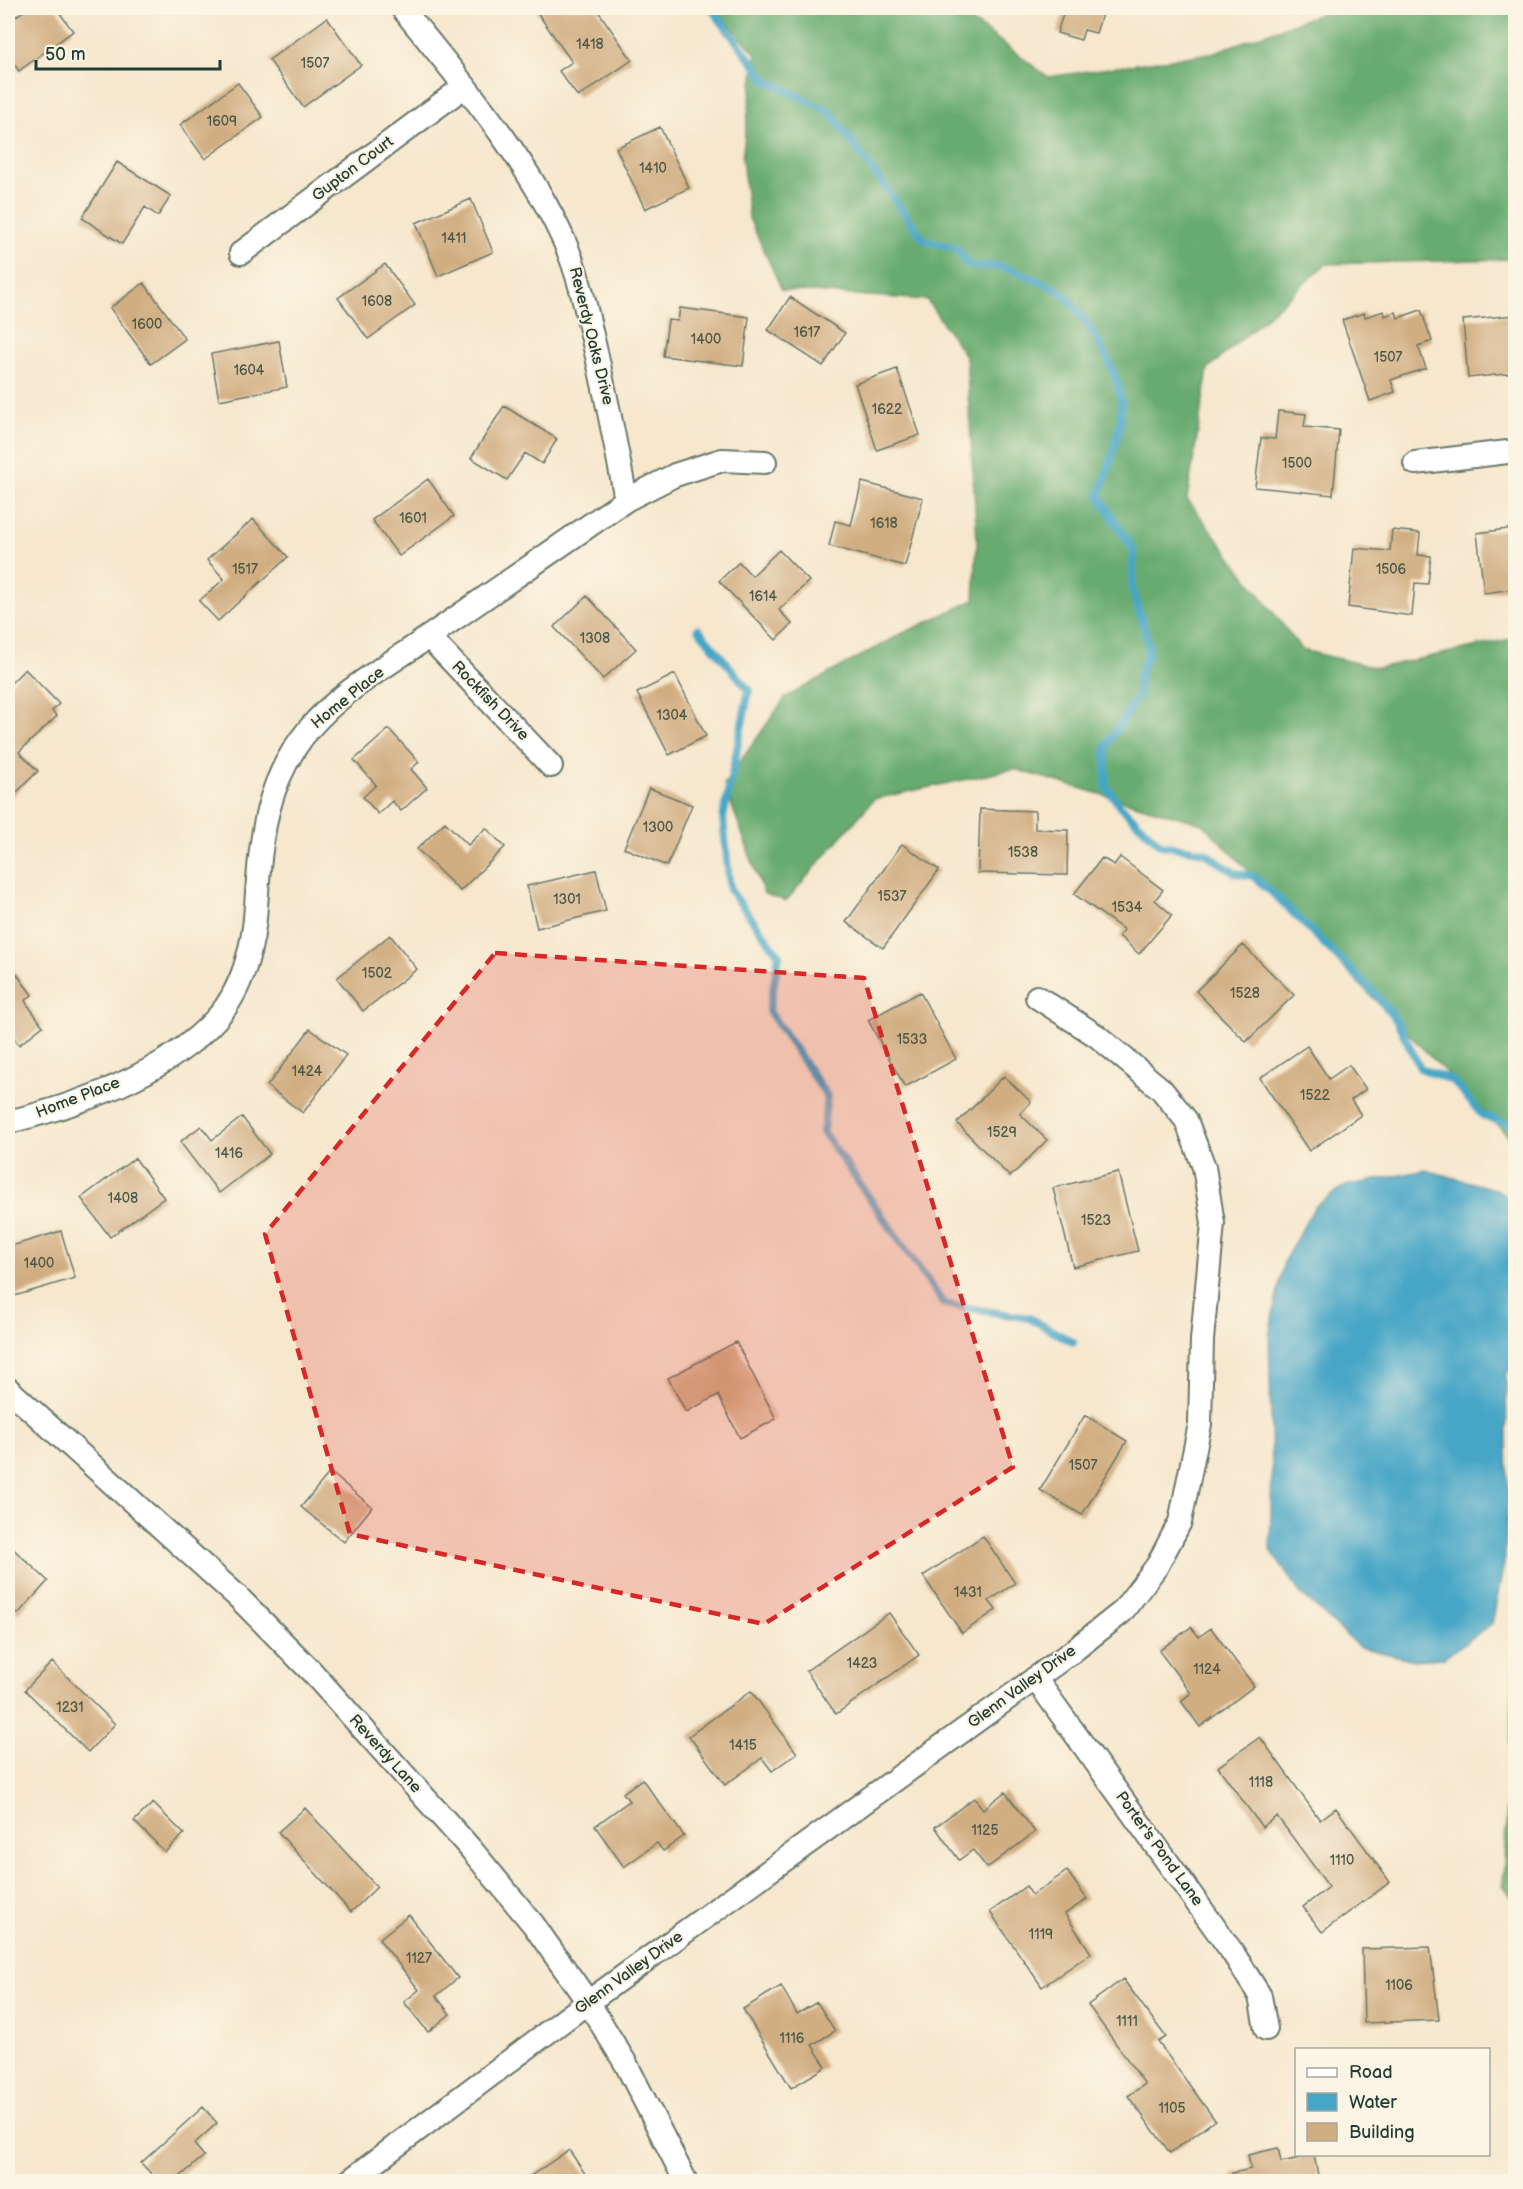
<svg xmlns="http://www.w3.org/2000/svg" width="1523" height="2189" font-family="'Balsamiq Sans',sans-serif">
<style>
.forest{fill:#68ab6f;stroke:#447452;stroke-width:1.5}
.water{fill:#47a6c6;stroke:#33727d;stroke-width:1.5}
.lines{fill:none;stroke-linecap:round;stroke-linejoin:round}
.stream{stroke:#47a6c6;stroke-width:8}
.building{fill:#d1ae82}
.street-casing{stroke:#6a786a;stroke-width:26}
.street{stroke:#fff;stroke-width:22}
.marked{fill:#d62828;fill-opacity:0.2;stroke:#d62828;stroke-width:4.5;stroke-dasharray:12 8;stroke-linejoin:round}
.labels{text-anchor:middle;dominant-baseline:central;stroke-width:4.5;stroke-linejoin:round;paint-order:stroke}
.number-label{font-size:14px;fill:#4c5948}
.street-label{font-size:16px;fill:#1f3d34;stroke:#fcf5e5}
</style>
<rect width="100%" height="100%" fill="#fcf5e5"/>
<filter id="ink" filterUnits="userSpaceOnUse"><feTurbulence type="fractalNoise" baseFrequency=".0167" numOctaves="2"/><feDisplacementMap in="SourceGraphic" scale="12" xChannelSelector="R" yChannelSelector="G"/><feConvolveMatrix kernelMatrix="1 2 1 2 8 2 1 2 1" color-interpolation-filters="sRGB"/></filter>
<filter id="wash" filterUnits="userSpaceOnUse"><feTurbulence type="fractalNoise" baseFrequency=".008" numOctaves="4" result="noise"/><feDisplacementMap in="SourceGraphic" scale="24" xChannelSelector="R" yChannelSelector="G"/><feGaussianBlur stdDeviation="1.35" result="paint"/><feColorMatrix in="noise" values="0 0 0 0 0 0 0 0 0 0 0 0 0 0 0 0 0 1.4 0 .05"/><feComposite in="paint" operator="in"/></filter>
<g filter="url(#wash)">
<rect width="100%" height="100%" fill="#f6e7cd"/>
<path class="forest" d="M 714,8 L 948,8 L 984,29 L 1048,77 L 1212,53 L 1319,14 L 1358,13 L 1366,8 L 1515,8 L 1515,259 L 1326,264 L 1208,369 L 1187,499 L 1302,650 L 1378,668 L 1515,638 L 1515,1143 L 1203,824 L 1014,769 L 874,799 L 786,901 L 764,894 L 724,784 L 786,697 L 897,636 L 974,600 L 977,541 L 966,357 L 927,300 L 782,290 L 749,218 L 742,158 L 756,54 Z
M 1515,1643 L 1515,1902 L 1503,1885 Z"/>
<path class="water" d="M 1426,1170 L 1498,1190 L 1515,1204 L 1516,1361 L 1506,1375 L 1508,1494 L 1505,1558 L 1492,1624 L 1443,1658 L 1414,1660 L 1359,1647 L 1301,1594 L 1270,1550 L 1272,1469 L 1269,1335 L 1284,1261 L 1315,1206 L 1345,1186 Z"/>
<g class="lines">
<path class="stream" d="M 711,8 L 766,80 L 829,111 L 924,240 L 958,249 C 972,279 979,261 1002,267 C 1014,270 1057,287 1064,295 C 1087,319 1119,370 1121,403 C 1122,434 1108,467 1099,496 L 1134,551 L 1132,588 L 1148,641 L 1148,654 L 1139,675 L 1138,696 L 1106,747 L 1106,786 L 1120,806 L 1161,845 L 1204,852 L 1235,873 L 1253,876 L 1278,898 L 1377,996 L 1397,1021 L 1420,1068 L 1453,1081 L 1482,1115 L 1516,1127
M 698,629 L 749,690 L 723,818 L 730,890 L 779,955 L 769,1011 L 827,1096 L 823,1132 L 944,1304 L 1029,1318 L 1073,1342"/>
</g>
<g id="blocks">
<path class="building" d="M 28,8 L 56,8 L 73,31 L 19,71 L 8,55 L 8,22 Z
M 534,8 L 596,8 L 632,60 L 578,97 L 559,71 L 572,62 Z
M 1065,8 L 1104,8 L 1096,33 L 1084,30 L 1081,40 L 1057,33 Z
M 327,18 L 361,65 L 303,107 L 269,60 Z
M 238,83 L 263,117 L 205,159 L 180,125 Z
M 660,127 L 689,188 L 645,209 L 616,148 Z
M 117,162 L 171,196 L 158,216 L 145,207 L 122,244 L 82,218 Z
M 471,199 L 493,252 L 438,276 L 416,223 Z
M 385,264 L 415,305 L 368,339 L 338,298 Z
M 144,283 L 185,339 L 151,364 L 110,308 Z
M 790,297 L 845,333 L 823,366 L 768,330 Z
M 680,308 L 749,317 L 743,366 L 663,356 L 668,320 L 678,321 Z
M 1421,310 L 1432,341 L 1418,346 L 1426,368 L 1391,380 L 1395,392 L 1370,401 L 1342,320 L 1364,313 L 1365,317 L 1384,311 L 1385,316 L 1396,312 L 1398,318 Z
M 1515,315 L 1515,373 L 1468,378 L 1463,320 Z
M 279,341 L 287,387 L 219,400 L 211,354 Z
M 897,369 L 920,435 L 877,450 L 855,384 Z
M 504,406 L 557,439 L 542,464 L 525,453 L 507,480 L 471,458 Z
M 1278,411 L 1306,414 L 1304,427 L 1339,430 L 1333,495 L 1255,487 L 1261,438 L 1275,439 Z
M 428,479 L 454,516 L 399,556 L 372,520 Z
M 862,482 L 923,498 L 905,566 L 829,546 L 835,521 L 851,525 Z
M 253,519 L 288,557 L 218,621 L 199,601 L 224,579 L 207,560 Z
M 1515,528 L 1515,589 L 1484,593 L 1477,533 Z
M 1392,530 L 1420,533 L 1418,555 L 1431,556 L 1428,584 L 1415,583 L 1412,616 L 1348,607 L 1354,548 L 1390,551 Z
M 779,550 L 809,581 L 779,610 L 792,624 L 776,640 L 719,581 L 739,562 L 752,576 Z
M 587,596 L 636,649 L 603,679 L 554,627 Z
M 25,669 L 59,704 L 52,711 L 57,716 L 19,752 L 38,771 L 8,801 L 8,686 Z
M 675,674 L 706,736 L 669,755 L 637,693 Z
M 389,729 L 419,762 L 411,769 L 427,788 L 401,811 L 392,801 L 378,814 L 363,797 L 376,785 L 354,760 Z
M 649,788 L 692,805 L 667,866 L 624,848 Z
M 980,809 L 1035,811 L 1035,829 L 1068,830 L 1067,875 L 978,873 Z
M 445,822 L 468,845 L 486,828 L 505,847 L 460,891 L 417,849 Z
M 902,844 L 939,870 L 883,948 L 846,922 Z
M 1120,857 L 1163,890 L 1155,900 L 1172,915 L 1139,954 L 1119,936 L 1124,930 L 1074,894 L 1102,858 L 1114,865 Z
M 596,870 L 606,911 L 537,928 L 527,886 Z
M 390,935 L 417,969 L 363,1011 L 337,978 Z
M 1243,945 L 1294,995 L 1246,1042 L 1196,991 Z
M 8,962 L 32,995 L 25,1001 L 43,1026 L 19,1045 L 8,1030 Z
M 920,992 L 956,1059 L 905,1087 L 868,1020 Z
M 310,1029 L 346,1055 L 303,1113 L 267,1086 Z
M 1307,1046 L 1329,1079 L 1349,1065 L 1366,1089 L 1351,1100 L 1361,1115 L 1309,1151 L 1260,1078 Z
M 1004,1076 L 1031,1102 L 1020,1114 L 1047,1140 L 1010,1177 L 957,1123 Z
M 242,1117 L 270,1154 L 219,1193 L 180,1142 L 201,1126 L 212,1140 Z
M 135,1158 L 164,1198 L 110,1237 L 81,1198 Z
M 1118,1172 L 1138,1251 L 1073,1267 L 1053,1188 Z
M 61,1231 L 75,1278 L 8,1298 L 8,1247 Z
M 736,1342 L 776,1419 L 740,1438 L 718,1395 L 686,1412 L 668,1378 Z
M 1085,1415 L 1127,1441 L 1082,1515 L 1040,1490 Z
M 330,1472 L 372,1507 L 344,1542 L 301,1507 Z
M 983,1536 L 1015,1583 L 989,1601 L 996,1610 L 962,1633 L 923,1576 Z
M 8,1544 L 48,1581 L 18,1614 L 8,1604 Z
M 889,1613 L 919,1655 L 836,1714 L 806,1671 Z
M 1191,1627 L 1199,1637 L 1211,1628 L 1254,1686 L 1200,1727 L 1181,1701 L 1191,1693 L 1159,1651 Z
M 52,1662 L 115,1724 L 88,1752 L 25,1690 Z
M 751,1691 L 797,1753 L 772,1771 L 762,1758 L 725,1785 L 689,1736 Z
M 1260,1737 L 1320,1820 L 1336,1808 L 1390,1882 L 1322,1932 L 1303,1907 L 1329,1887 L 1277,1816 L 1262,1827 L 1218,1767 Z
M 642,1779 L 684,1836 L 663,1851 L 657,1843 L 624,1867 L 595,1826 L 629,1801 L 623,1793 Z
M 1005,1792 L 1035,1832 L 987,1868 L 973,1850 L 959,1860 L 935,1827 L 974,1798 L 983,1809 Z
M 153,1803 L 184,1834 L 165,1852 L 134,1821 Z
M 305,1808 L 377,1887 L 351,1912 L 278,1832 Z
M 1067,1871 L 1087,1899 L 1065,1914 L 1091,1953 L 1042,1987 L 990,1912 L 1026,1886 L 1032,1895 Z
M 409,1915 L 458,1978 L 436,1996 L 450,2014 L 428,2032 L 404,2002 L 419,1990 L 379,1939 Z
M 1430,1947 L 1439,2020 L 1364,2023 L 1362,1949 Z
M 1123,1979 L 1166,2037 L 1158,2042 L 1215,2120 L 1170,2153 L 1128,2096 L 1145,2084 L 1088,2005 Z
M 781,1986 L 797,2014 L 817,2002 L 835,2031 L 812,2045 L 826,2067 L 791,2088 L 743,2009 Z
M 203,2107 L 217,2123 L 194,2144 L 204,2156 L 175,2181 L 158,2181 L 141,2163 Z
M 1278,2148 L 1281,2162 L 1314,2155 L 1319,2181 L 1233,2181 L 1232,2173 L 1251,2169 L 1248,2155 Z
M 569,2150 L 590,2181 L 523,2181 Z"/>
</g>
</g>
<g filter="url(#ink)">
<use href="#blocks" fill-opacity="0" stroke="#6a786a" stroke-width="1.5"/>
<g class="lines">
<defs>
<path id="street" d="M 402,8 C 461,82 526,155 565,243 C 578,273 585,304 592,335 C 605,390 616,445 626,500
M 241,253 L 465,86
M 1415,463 L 1516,451
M 429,637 L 551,766
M 8,1122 C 78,1105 166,1074 216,1019 C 243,990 254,944 256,906 C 261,840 264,783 309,729 C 339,693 383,668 421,642 C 489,595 558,547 626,500 L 675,475 L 722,460 L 765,462
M 8,1389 L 238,1597 L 311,1671 L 470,1848 L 533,1924 L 588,2002 L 626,2064 L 686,2182
M 1035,1678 L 1233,1953 L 1260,1996 L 1266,2029
M 348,2182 L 588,2002 L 1073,1651 L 1122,1612 L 1157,1566 L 1180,1522 L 1200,1424 L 1202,1340 L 1213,1223 L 1204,1167 L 1186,1120 L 1161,1089 L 1097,1036 L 1037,997"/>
</defs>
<use href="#street" class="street-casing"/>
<use href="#street" class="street"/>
</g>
</g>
<path class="marked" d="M 495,953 L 864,978 L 1013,1467 L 764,1624 L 350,1534 L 265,1234 Z"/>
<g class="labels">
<g class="number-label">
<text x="590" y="44">1418</text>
<text x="315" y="63">1507</text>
<text x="222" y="121">1609</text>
<text x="653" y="168">1410</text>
<text x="454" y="238">1411</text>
<text x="377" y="301">1608</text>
<text x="147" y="324">1600</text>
<text x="807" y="332">1617</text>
<text x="706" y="339">1400</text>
<text x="1388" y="357">1507</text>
<text x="249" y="370">1604</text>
<text x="887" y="409">1622</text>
<text x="1297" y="463">1500</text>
<text x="413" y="518">1601</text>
<text x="884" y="523">1618</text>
<text x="245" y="569">1517</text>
<text x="1391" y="569">1506</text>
<text x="763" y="596">1614</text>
<text x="595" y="638">1308</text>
<text x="672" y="715">1304</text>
<text x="658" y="827">1300</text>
<text x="1023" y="852">1538</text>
<text x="892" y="896">1537</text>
<text x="567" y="899">1301</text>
<text x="1127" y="907">1534</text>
<text x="377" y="973">1502</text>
<text x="1245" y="993">1528</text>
<text x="912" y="1039">1533</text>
<text x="307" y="1071">1424</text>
<text x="1315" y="1095">1522</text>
<text x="1002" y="1132">1529</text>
<text x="229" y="1153">1416</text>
<text x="123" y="1198">1408</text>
<text x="1096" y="1220">1523</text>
<text x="39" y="1263">1400</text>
<text x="1083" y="1465">1507</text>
<text x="968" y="1592">1431</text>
<text x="862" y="1663">1423</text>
<text x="1207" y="1669">1124</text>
<text x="70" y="1707">1231</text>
<text x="743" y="1745">1415</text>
<text x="1261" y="1782">1118</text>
<text x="985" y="1830">1125</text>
<text x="1342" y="1860">1110</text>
<text x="1041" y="1934">1119</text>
<text x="419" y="1958">1127</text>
<text x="1399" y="1985">1106</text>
<text x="1127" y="2021">1111</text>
<text x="792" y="2038">1116</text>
<text x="1172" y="2108">1105</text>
</g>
<g class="street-label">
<text transform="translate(353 169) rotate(-37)">Gupton Court</text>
<text transform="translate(591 336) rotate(76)">Reverdy Oaks Drive</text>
<text transform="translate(348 698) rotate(-39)">Home Place</text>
<text transform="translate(490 701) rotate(46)">Rockfish Drive</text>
<text transform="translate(78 1098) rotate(-21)">Home Place</text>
<text transform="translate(1022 1687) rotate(-36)">Glenn Valley Drive</text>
<text transform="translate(385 1754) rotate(48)">Reverdy Lane</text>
<text transform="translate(1159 1849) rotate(54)">Porter's Pond Lane</text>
<text transform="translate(629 1973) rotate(-36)">Glenn Valley Drive</text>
</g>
</g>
<rect width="1523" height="2189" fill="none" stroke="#fcf5e5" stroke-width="30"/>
<rect x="1295" y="2048" width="195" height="108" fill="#fcf5e5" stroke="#a4ab9e" stroke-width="1.5"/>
<rect x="1307" y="2068" width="30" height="9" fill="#ffffff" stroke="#a4ab9e" stroke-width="1.5"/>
<text x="1349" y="2078" font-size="18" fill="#1f3d34">Road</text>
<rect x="1307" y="2093" width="30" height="18" fill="#47a6c6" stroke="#a4ab9e" stroke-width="1.5"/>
<text x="1349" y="2108" font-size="18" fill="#1f3d34">Water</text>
<rect x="1307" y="2123" width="30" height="18" fill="#d1ae82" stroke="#a4ab9e" stroke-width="1.5"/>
<text x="1349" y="2138" font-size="18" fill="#1f3d34">Building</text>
<path d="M36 60v9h184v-9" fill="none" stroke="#1f3d34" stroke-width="3"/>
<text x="45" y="60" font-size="18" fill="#1f3d34" stroke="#fcf5e5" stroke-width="4.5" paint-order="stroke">50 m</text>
</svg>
